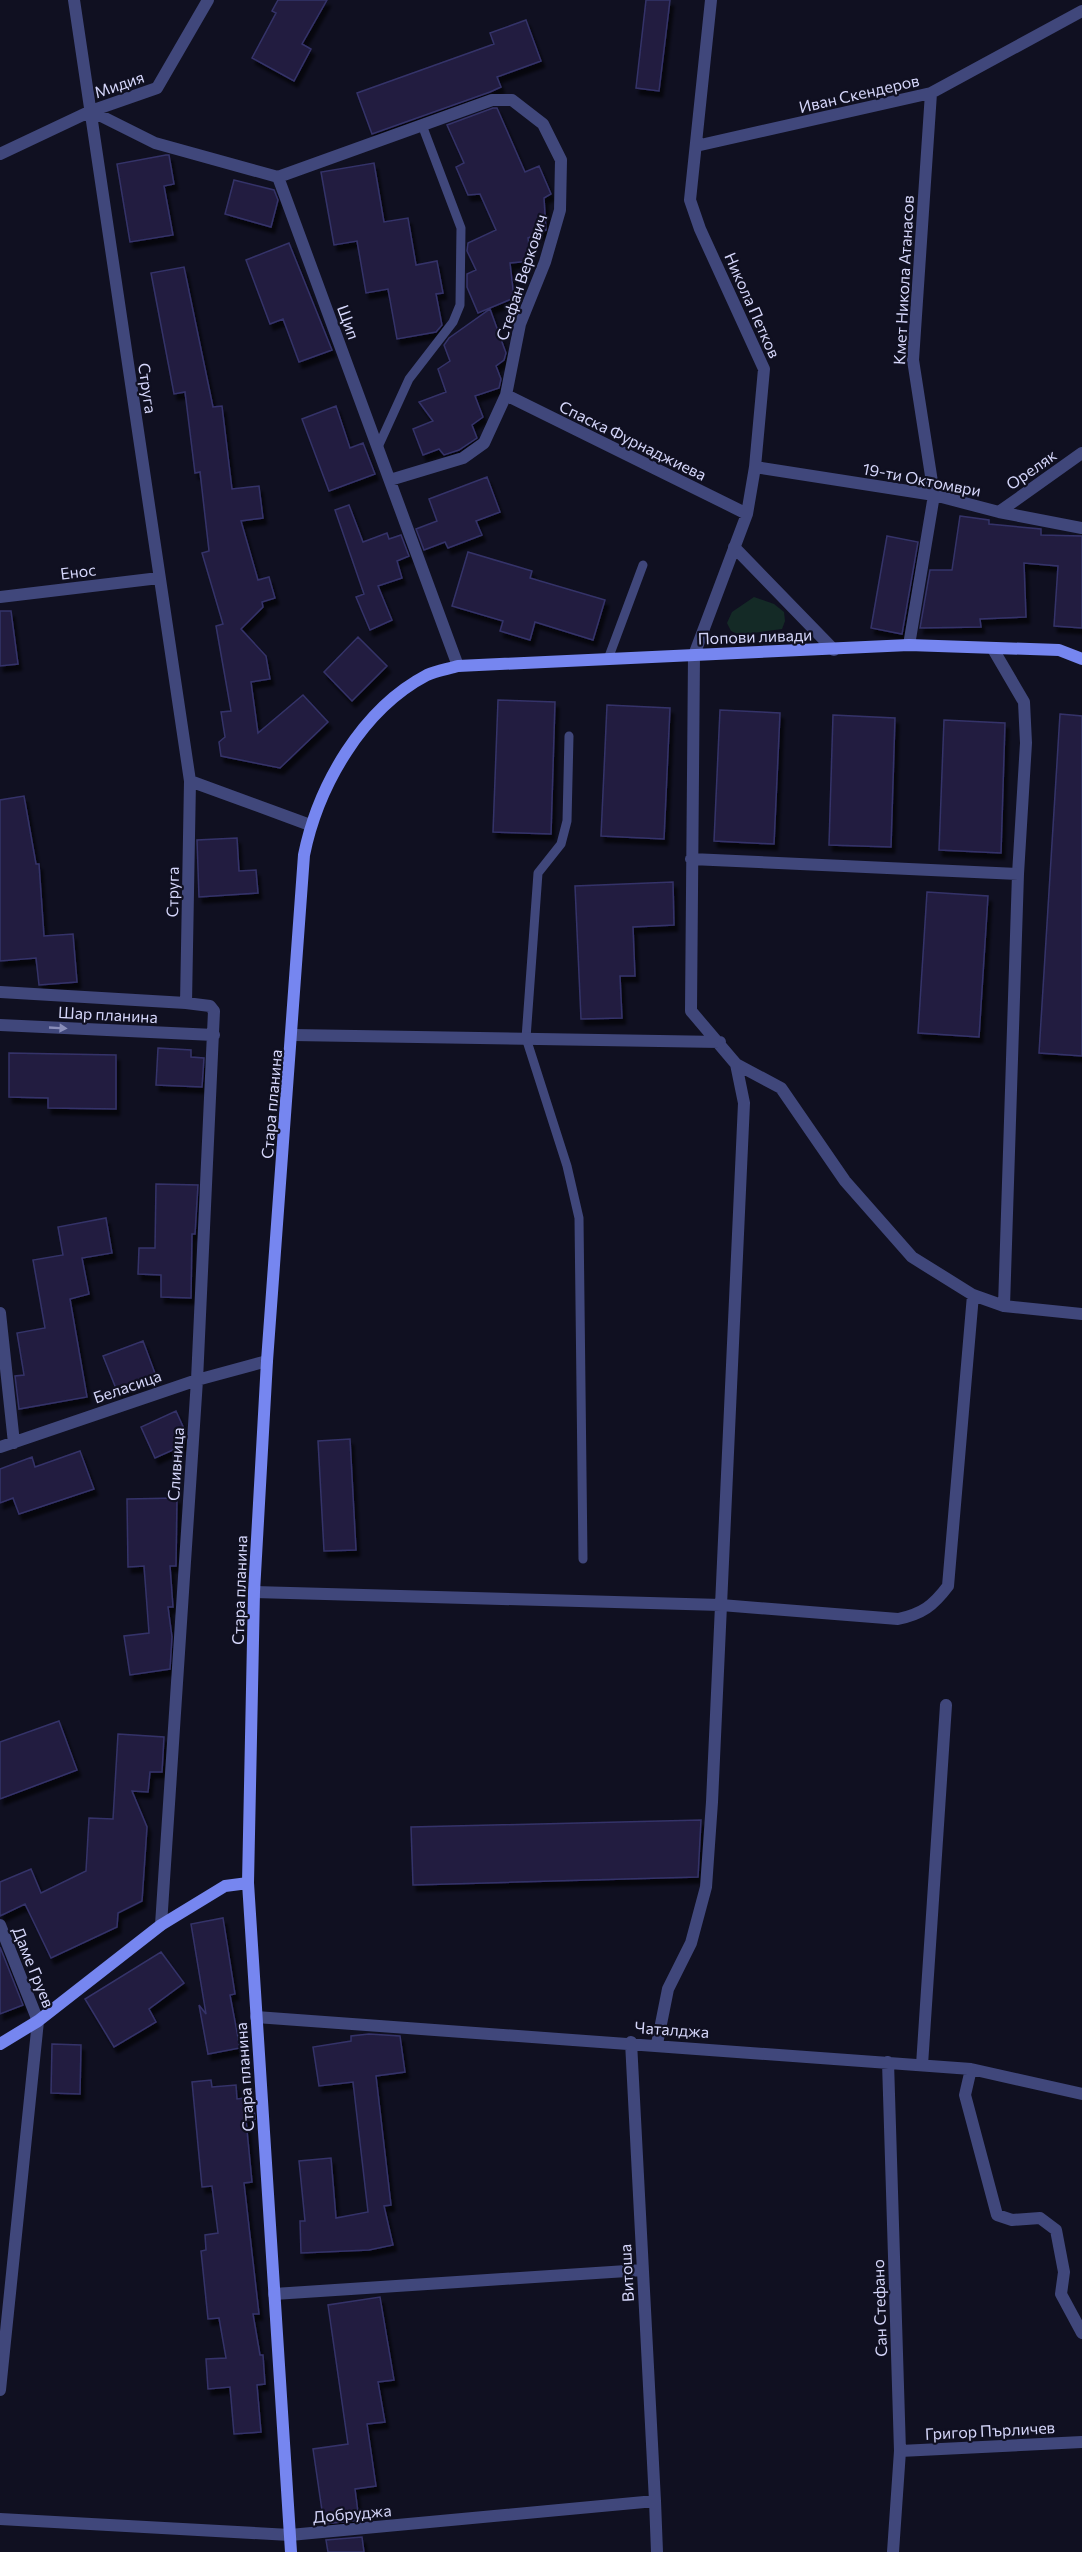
<svg xmlns="http://www.w3.org/2000/svg" width="1082" height="2552" font-family="Commissioner,sans-serif">
<style>
.green{fill:#142a26}
.building{fill:#201e40;stroke:#353369;stroke-width:1.5;filter:url(#shadow)}
.lines{fill:none;stroke-linecap:round;stroke-linejoin:round}
.lane{stroke:#40477b;stroke-width:9}
.street{stroke:#40477b;stroke-width:12}
.secondary{stroke:#7686f0;stroke-width:12}
.oneway{fill:#8a8eba}
.labels{text-anchor:middle;dominant-baseline:central;stroke-width:4.5;stroke-linejoin:round;paint-order:stroke}
.street-label{font-size:16px;fill:#d5d6fa;stroke:#101021}
</style>
<defs>
<filter id="shadow"><feDropShadow dx="3.5" dy="6" stdDeviation="1.5" flood-color="#0009"/></filter>
</defs>
<rect width="100%" height="100%" fill="#101021"/>
<path class="green" d="M 754,597 L 774,604 L 784,612 L 785,621 L 782,629 L 740,635 L 731,631 L 727,623 L 732,612 Z"/>
<path class="building" d="M 278,0 L 327,0 L 302,44 L 311,49 L 294,81 L 252,58 L 276,13 L 272,11 Z
M 646,0 L 670,0 L 659,91 L 636,88 Z
M 526,20 L 541,61 L 497,77 L 501,87 L 490,92 L 372,134 L 357,93 L 494,44 L 490,33 Z
M 493,108 L 497,108 L 525,172 L 539,166 L 551,194 L 544,198 L 546,230 L 528,238 L 531,261 L 510,263 L 514,298 L 478,313 L 467,287 L 467,274 L 476,270 L 467,251 L 468,243 L 496,230 L 480,194 L 468,195 L 456,167 L 464,163 L 447,125 Z
M 166,155 L 169,155 L 174,184 L 164,186 L 173,235 L 130,242 L 117,164 Z
M 374,163 L 384,222 L 408,218 L 416,265 L 437,261 L 443,293 L 436,294 L 442,325 L 436,332 L 397,339 L 388,289 L 366,293 L 357,241 L 334,245 L 321,172 Z
M 234,180 L 274,190 L 278,200 L 271,227 L 225,214 Z
M 289,243 L 332,350 L 299,362 L 283,319 L 270,324 L 246,260 Z
M 184,267 L 213,407 L 222,406 L 232,489 L 259,486 L 263,518 L 241,521 L 258,580 L 269,577 L 275,598 L 262,602 L 263,607 L 241,629 L 266,656 L 270,679 L 251,682 L 258,733 L 303,695 L 328,722 L 280,768 L 221,756 L 219,742 L 225,737 L 221,712 L 231,711 L 216,626 L 223,624 L 202,553 L 209,551 L 200,472 L 195,473 L 185,392 L 174,394 L 151,273 Z
M 490,309 L 506,353 L 504,360 L 496,366 L 501,379 L 499,388 L 475,396 L 483,417 L 472,425 L 477,438 L 459,450 L 444,455 L 439,449 L 423,455 L 413,429 L 433,421 L 419,402 L 446,392 L 438,369 L 450,361 L 444,345 L 449,338 Z
M 336,406 L 350,448 L 363,443 L 375,474 L 329,491 L 302,419 Z
M 487,477 L 500,512 L 476,521 L 482,535 L 448,548 L 445,542 L 424,550 L 416,529 L 437,521 L 429,499 Z
M 349,505 L 363,542 L 387,533 L 389,539 L 401,535 L 409,556 L 397,561 L 402,578 L 378,586 L 392,620 L 370,630 L 356,597 L 364,594 L 335,510 Z
M 960,516 L 989,520 L 989,524 L 1041,529 L 1041,535 L 1082,536 L 1082,628 L 1054,626 L 1058,566 L 1024,563 L 1026,617 L 980,619 L 981,627 L 920,628 L 930,570 L 952,570 Z
M 887,536 L 918,542 L 902,634 L 871,628 Z
M 468,552 L 532,571 L 530,578 L 605,600 L 593,640 L 535,622 L 530,640 L 500,631 L 503,621 L 452,606 Z
M 0,611 L 11,611 L 18,664 L 0,666 Z
M 358,637 L 387,666 L 352,701 L 324,672 Z
M 498,700 L 555,702 L 551,834 L 493,832 Z
M 607,705 L 670,708 L 664,839 L 601,836 Z
M 720,710 L 780,713 L 774,844 L 714,841 Z
M 1060,714 L 1082,716 L 1082,1056 L 1039,1053 Z
M 833,715 L 895,718 L 891,847 L 829,845 Z
M 944,720 L 1005,723 L 1001,853 L 939,850 Z
M 24,796 L 36,864 L 39,864 L 44,936 L 73,934 L 77,982 L 39,985 L 36,958 L 0,961 L 0,800 Z
M 237,838 L 239,871 L 256,870 L 258,893 L 199,897 L 197,840 Z
M 673,882 L 674,925 L 633,927 L 635,976 L 620,976 L 622,1018 L 581,1019 L 575,886 Z
M 927,892 L 988,896 L 979,1037 L 918,1033 Z
M 158,1048 L 191,1050 L 191,1057 L 204,1058 L 202,1087 L 156,1085 Z
M 9,1053 L 116,1055 L 116,1109 L 48,1108 L 48,1098 L 9,1097 Z
M 156,1184 L 198,1185 L 195,1234 L 192,1234 L 191,1298 L 161,1297 L 161,1275 L 138,1274 L 139,1248 L 155,1248 Z
M 106,1218 L 112,1253 L 82,1258 L 89,1294 L 70,1299 L 87,1397 L 19,1409 L 15,1376 L 24,1375 L 17,1333 L 45,1328 L 33,1260 L 63,1255 L 58,1227 Z
M 143,1341 L 156,1376 L 117,1391 L 103,1356 Z
M 176,1411 L 185,1431 L 184,1445 L 155,1458 L 141,1427 Z
M 350,1439 L 356,1550 L 324,1551 L 318,1441 Z
M 80,1451 L 94,1489 L 19,1514 L 13,1498 L 0,1503 L 0,1469 L 32,1457 L 35,1467 Z
M 177,1498 L 176,1566 L 170,1566 L 173,1607 L 168,1607 L 172,1637 L 170,1669 L 130,1675 L 124,1636 L 149,1633 L 144,1566 L 128,1567 L 127,1499 Z
M 59,1721 L 77,1770 L 0,1799 L 0,1742 Z
M 118,1734 L 164,1737 L 162,1772 L 150,1772 L 148,1792 L 132,1791 L 147,1827 L 142,1901 L 118,1913 L 117,1927 L 51,1958 L 25,1904 L 0,1916 L 0,1882 L 31,1869 L 41,1893 L 86,1871 L 89,1818 L 113,1819 Z
M 701,1820 L 698,1877 L 413,1885 L 411,1827 Z
M 223,1918 L 235,1994 L 230,1995 L 240,2048 L 208,2054 L 199,2005 L 206,2014 L 191,1924 Z
M 0,1947 L 23,2005 L 0,2014 Z
M 161,1952 L 184,1983 L 149,2009 L 156,2022 L 114,2047 L 85,1999 Z
M 369,2034 L 400,2036 L 405,2072 L 376,2076 L 391,2205 L 384,2206 L 393,2245 L 369,2250 L 301,2253 L 300,2221 L 305,2221 L 299,2161 L 331,2158 L 336,2218 L 368,2212 L 353,2082 L 319,2086 L 313,2047 L 351,2041 L 351,2036 Z
M 52,2044 L 81,2045 L 80,2094 L 51,2093 Z
M 211,2080 L 212,2087 L 236,2085 L 237,2099 L 253,2097 L 255,2119 L 246,2120 L 252,2182 L 244,2183 L 259,2314 L 253,2314 L 260,2355 L 263,2355 L 265,2384 L 257,2385 L 261,2432 L 234,2434 L 230,2387 L 208,2389 L 206,2359 L 226,2358 L 219,2318 L 208,2319 L 201,2251 L 206,2250 L 205,2235 L 218,2233 L 212,2186 L 202,2187 L 192,2082 Z
M 380,2297 L 394,2380 L 378,2382 L 385,2422 L 367,2424 L 376,2486 L 355,2489 L 359,2520 L 324,2524 L 313,2449 L 348,2444 L 328,2305 Z
M 362,2537 L 364,2552 L 328,2552 L 326,2540 Z"/>
<g class="lines">
<path class="lane" d="M 378,447 L 409,379 L 453,322 L 460,305 L 461,228 L 422,125
M 608,659 L 643,565
M 569,736 L 567,821 L 561,844 L 538,873 L 526,1038 L 567,1166 L 579,1218 L 583,1559"/>
<path class="street" d="M 74,0 L 190,781 L 186,1003
M 91,111 L 155,143 L 278,177 L 458,666
M 696,146 L 931,93 L 1082,11
M 0,154 L 91,111 L 157,88 L 208,0
M 278,177 L 492,100 L 512,100 L 543,124 L 561,160 L 560,210 L 545,262 L 520,324 L 506,395 L 484,443 L 463,458 L 390,480
M 506,395 L 747,514
M 755,467 L 934,495 L 999,512 L 1082,528
M 999,512 L 1082,453
M 734,547 L 834,650
M 0,597 L 159,578
M 909,645 L 934,495 L 913,360 L 931,93
M 993,649 L 1024,702 L 1026,743 L 1018,874 L 1004,1306
M 190,781 L 310,825
M 691,859 L 1018,874
M 0,992 L 186,1003 L 210,1006 L 214,1011 L 197,1380 L 161,1925
M 0,1025 L 214,1035
M 293,1035 L 720,1042
M 736,1064 L 781,1088 L 845,1181 L 912,1257 L 973,1295 L 1004,1306 L 1082,1314
M 0,1313 L 14,1443
M 0,1447 L 197,1380 L 267,1361
M 254,1592 L 721,1605 L 898,1619 C 922,1614 933,1606 948,1586 L 973,1295
M 0,1925 L 38,2021 L 0,2390
M 256,2017 L 971,2069 L 1082,2094
M 631,2042 L 655,2501
M 657,2044 L 668,1989 L 691,1943 L 706,1887 L 712,1802 L 744,1103 L 736,1064 L 691,1011 L 694,655 L 747,514 L 755,467 L 764,369 L 700,229 L 690,200 L 711,0
M 888,2062 L 900,2451 L 893,2552
M 922,2065 L 946,1705
M 971,2069 L 965,2095 L 997,2215 L 1012,2220 L 1040,2218 L 1056,2230 L 1064,2272 L 1061,2294 L 1082,2333
M 274,2294 L 642,2270
M 900,2451 L 1082,2442
M 0,2519 L 290,2535 L 655,2501 L 657,2552"/>
<path class="secondary" d="M 0,2044 L 38,2021 L 161,1925 L 225,1886 L 248,1883
M 291,2552 L 248,1883 L 254,1592 L 267,1361 L 304,855 C 318,786 362,709 427,675 C 436,671 448,669 458,666 L 909,645 L 1059,650 L 1082,659"/>
</g>
<defs><path id="oneway-solid" d="M-6-.8H1V-3.2L6.5 0L1 3.2V.8H-6Z" transform="scale(1.5)"/></defs>
<use class="oneway" href="#oneway-solid" transform="translate(58 1028) rotate(3)"/>
<g class="labels">
<g class="street-label">
<text transform="translate(119 84) rotate(-19)">Мидия</text>
<text transform="translate(859 93) rotate(-13)">Иван Скендеров</text>
<text transform="translate(521 277) rotate(-72)">Стефан Веркович</text>
<text transform="translate(903 280) rotate(-87)">Кмет Никола Атанасов</text>
<text transform="translate(753 305) rotate(66)">Никола Петков</text>
<text transform="translate(349 322) rotate(70)">Щип</text>
<text transform="translate(148 388) rotate(82)">Струга</text>
<text transform="translate(633 440) rotate(26)">Спаска Фурнаджиева</text>
<text transform="translate(1031 469) rotate(-35)">Ореляк</text>
<text transform="translate(922 479) rotate(11)">19-ти Октомври</text>
<text transform="translate(78 571) rotate(-7)">Енос</text>
<text transform="translate(755 636) rotate(-2)">Попови ливади</text>
<text transform="translate(172 892) rotate(-89)">Струга</text>
<text transform="translate(108 1014) rotate(3)">Шар планина</text>
<text transform="translate(271 1104) rotate(-85)">Стара планина</text>
<text transform="translate(127 1386) rotate(-19)">Беласица</text>
<text transform="translate(175 1464) rotate(-86)">Сливница</text>
<text transform="translate(239 1590) rotate(-88)">Стара планина</text>
<text transform="translate(34 1967) rotate(68)">Даме Груев</text>
<text transform="translate(672 2029) rotate(4)">Чаталджа</text>
<text transform="translate(244 2077) rotate(-94)">Стара планина</text>
<text transform="translate(626 2273) rotate(-93)">Витоша</text>
<text transform="translate(879 2308) rotate(-92)">Сан Стефано</text>
<text transform="translate(990 2430) rotate(-3)">Григор Пърличев</text>
<text transform="translate(352 2513) rotate(-5)">Добруджа</text>
</g>
</g>
</svg>
